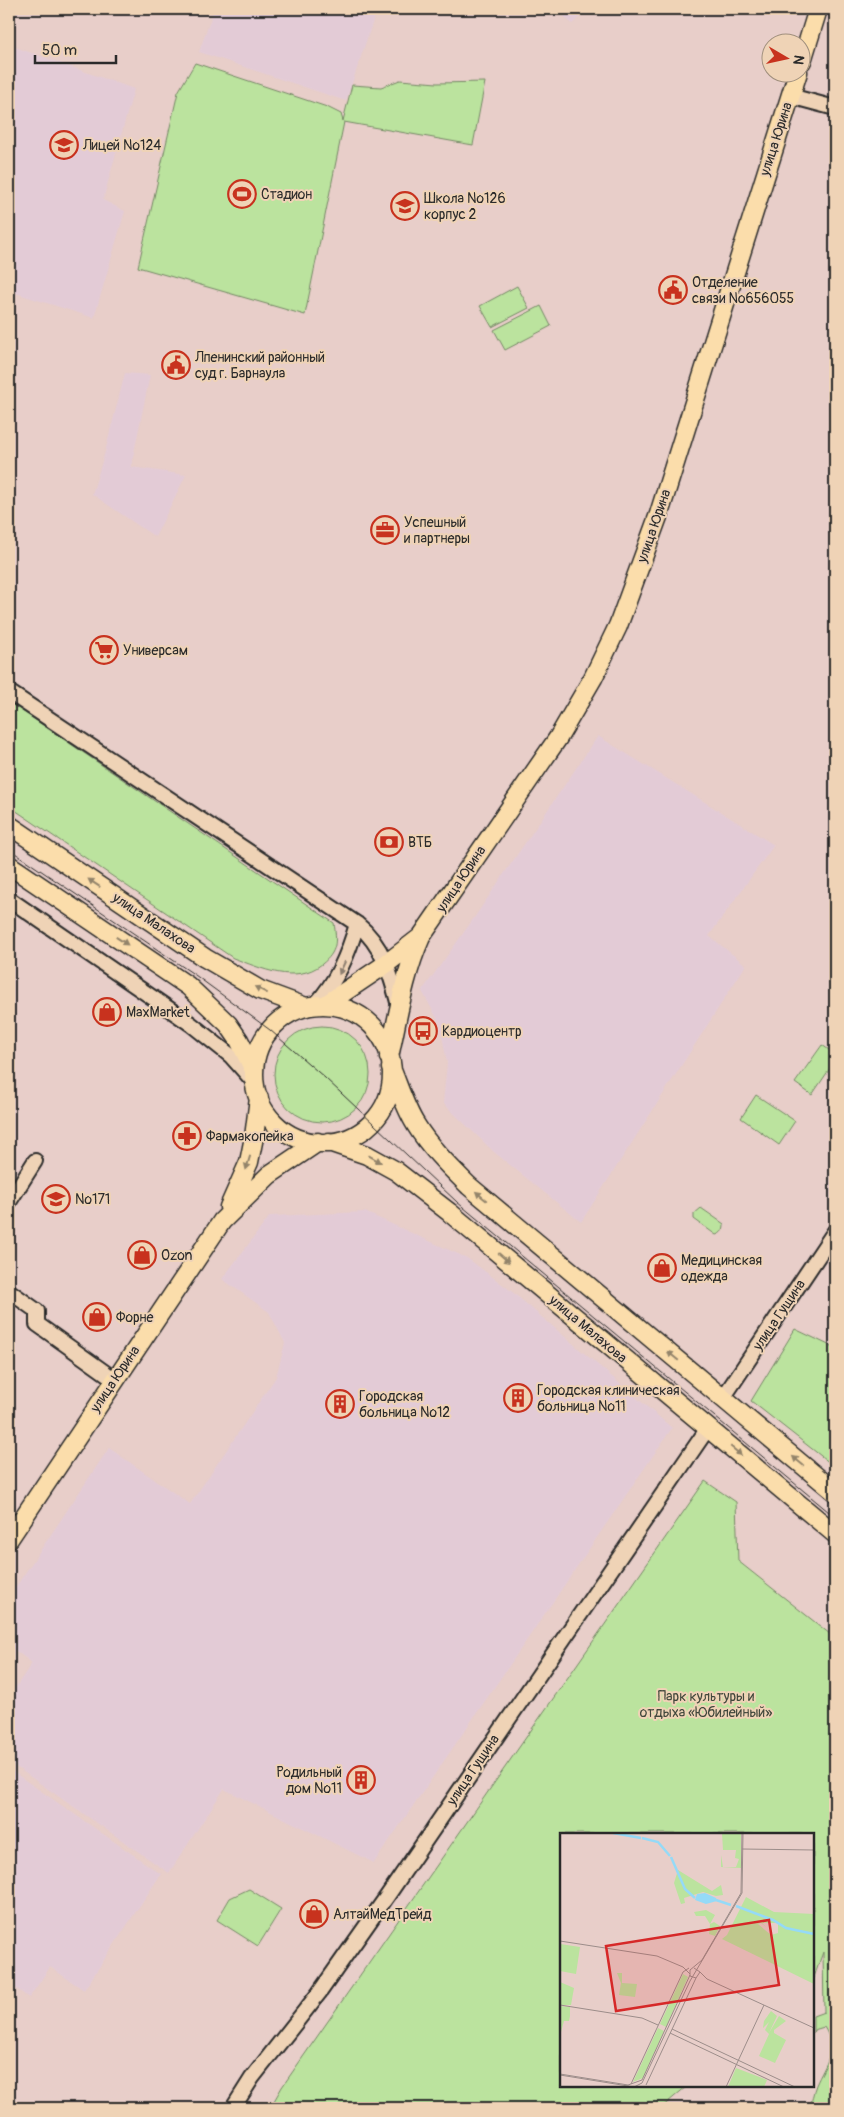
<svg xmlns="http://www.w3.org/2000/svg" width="844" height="2117" font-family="Pangolin,sans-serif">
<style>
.built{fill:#e3cbd6}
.green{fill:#bbe39e;stroke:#738764}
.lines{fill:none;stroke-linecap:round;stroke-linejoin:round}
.minor-casing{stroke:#2b2b2b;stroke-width:18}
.major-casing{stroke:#2b2b2b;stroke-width:21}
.minor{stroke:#efd3b6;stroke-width:14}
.major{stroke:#fbddab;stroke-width:18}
.tram{stroke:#2b2b2b;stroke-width:1}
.oneway{fill:#93846b}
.oneway2{fill:#8d7f70}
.labels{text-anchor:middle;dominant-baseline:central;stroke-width:4;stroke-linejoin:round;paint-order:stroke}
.street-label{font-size:14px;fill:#2b2b2b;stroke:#efd3b6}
.poi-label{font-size:14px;fill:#2b2b2b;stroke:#efd3b6;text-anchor:start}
.park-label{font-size:14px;fill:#41473c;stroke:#efd3b6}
.inset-river{fill:none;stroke:#95daf7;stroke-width:2.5}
.inset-road{fill:none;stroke:#9c8d8a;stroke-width:1}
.view{fill:#d62828;fill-opacity:0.15;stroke:#d62828;stroke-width:2.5}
.inset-edge{fill:none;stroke:#2b2b2b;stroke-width:2.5}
</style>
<rect width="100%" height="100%" fill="#e8cec9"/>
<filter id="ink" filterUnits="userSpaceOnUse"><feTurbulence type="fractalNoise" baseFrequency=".02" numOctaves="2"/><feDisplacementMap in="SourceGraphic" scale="10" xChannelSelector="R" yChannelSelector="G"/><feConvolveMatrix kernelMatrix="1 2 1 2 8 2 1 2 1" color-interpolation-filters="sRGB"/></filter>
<g filter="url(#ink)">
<path class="built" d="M 214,9 L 377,9 L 346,101 L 199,52 Z
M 557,9 L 588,9 L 572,24 Z
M 9,45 L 134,89 L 103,200 L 125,211 L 94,318 L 9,291 Z
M 125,373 L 150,375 L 131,467 L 186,475 L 155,537 L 92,494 L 105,452 Z
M 598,736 L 774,845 L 709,936 L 746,965 L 581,1222 L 494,1152 L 443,1103 L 447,1063 L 440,1024 L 422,991 L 474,918 Z
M 365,1212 L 467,1258 L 510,1290 L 672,1428 L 374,1863 L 224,1789 L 169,1873 L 9,1762 L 9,1697 L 32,1663 L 9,1646 L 9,1597 L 109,1448 L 190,1504 L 276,1377 L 285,1343 L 269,1312 L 222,1279 L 270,1216 Z
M 9,1769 L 161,1874 L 84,1990 L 50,1967 L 29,1998 L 9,1983 Z"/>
<path class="green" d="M 195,63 L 327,107 L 341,114 L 343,121 L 352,85 L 381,87 L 400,80 L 437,83 L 485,82 L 473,145 L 344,122 L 305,315 L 138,267 L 178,92 Z
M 517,286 L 529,308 L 492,327 L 480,306 Z
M 541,306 L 551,326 L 505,350 L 494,330 Z
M 9,702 L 334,923 C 337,942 337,952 322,964 C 295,985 261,968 233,958 L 9,806 Z
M274 1074a48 48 0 1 1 96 0a48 48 0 1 1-96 0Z
M 822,1045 L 835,1054 L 835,1061 L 812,1095 L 795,1083 Z
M 756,1095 L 795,1121 L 779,1145 L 741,1118 Z
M 701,1208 L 724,1224 C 724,1230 722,1233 716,1235 L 694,1219 L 694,1214 Z
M 795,1329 L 835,1348 L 835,1467 L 751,1401 Z
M 705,1481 L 736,1502 L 738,1561 L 835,1638 L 835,2108 L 810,2108 C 812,2101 813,2092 816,2085 C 825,2064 839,2050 824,2027 L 814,2030 L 813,2033 L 813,2016 L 824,2012 L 823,1952 L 813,1980 L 813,1834 L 562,1834 L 562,2086 L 687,2086 L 661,2108 L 270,2108 L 282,2087 Z
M 249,1889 L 281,1909 L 258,1946 L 217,1920 L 230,1898 Z"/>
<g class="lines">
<defs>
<path id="minor" d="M 790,96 L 835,108
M 9,692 L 357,924 C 383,945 391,975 399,1006
M 9,899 L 191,1024 L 231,1056 L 255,1083
M 315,1005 C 337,981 348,955 357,924
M 9,1202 L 35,1161
M 9,1291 L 37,1311 L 37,1324 L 114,1379
M 723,1398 L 835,1231
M 233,2108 L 252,2078 L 319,1993 L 388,1895 L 708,1428"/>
<path id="major" d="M 802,61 L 818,9
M 9,825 L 205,958 L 260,990 L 306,1007
M 9,865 L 188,986 L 228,1024 L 239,1040 L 254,1070
M 325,1005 L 386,964 L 421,937
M254 1074a69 69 0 1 1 138 0a69 69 0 1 1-138 0Z
M 389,1057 C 398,1016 404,975 421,937 L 558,738 L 593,678 L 618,626 L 659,514 L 798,72
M 391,1068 C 399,1087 405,1108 416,1125 C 430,1148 450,1167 469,1186 L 835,1492
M 329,1142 L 367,1155 L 396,1171 L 449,1212 L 835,1534
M 229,1207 L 249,1162 L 254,1137 L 259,1098
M 9,1539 L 222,1221 L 269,1175 L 318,1142"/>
</defs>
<use href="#minor" class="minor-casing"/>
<use href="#major" class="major-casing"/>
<use href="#minor" class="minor"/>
<use href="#major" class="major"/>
<path class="tram" d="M 9,849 L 195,975 L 270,1030 L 325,1078 L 457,1202 L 835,1517"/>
</g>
<defs><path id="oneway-solid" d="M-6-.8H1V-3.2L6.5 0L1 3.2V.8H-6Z" transform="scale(1.25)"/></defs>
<g class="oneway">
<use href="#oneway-solid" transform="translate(94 883) rotate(-146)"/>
<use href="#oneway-solid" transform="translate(122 941) rotate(34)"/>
<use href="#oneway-solid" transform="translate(261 990) rotate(-153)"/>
<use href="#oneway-solid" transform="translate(375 1159) rotate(29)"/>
<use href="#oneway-solid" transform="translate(248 1163) rotate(107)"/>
<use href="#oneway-solid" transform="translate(481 1196) rotate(-140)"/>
<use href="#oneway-solid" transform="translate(504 1258) rotate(41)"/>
<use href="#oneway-solid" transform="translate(673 1356) rotate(-140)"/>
<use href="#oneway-solid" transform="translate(736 1451) rotate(40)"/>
<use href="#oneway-solid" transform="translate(798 1461) rotate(-140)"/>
</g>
<use class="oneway2" href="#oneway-solid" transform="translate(342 968) rotate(115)"/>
</g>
<defs>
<symbol id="school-ring" viewBox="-11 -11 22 22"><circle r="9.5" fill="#efd3b6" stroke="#c8321e" stroke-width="1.5"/><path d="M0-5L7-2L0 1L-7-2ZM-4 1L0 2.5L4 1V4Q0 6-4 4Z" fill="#c8321e"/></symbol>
<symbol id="stadium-ring" viewBox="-11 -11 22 22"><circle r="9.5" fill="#efd3b6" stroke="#c8321e" stroke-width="1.5"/><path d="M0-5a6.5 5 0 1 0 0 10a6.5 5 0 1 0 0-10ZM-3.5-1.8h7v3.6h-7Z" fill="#c8321e"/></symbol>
<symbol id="civic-ring" viewBox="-11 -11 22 22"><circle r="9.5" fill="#efd3b6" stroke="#c8321e" stroke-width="1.5"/><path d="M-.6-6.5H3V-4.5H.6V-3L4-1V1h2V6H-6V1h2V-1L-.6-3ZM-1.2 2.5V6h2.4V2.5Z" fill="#c8321e"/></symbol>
<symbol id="office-ring" viewBox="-11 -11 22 22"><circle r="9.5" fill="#efd3b6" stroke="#c8321e" stroke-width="1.5"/><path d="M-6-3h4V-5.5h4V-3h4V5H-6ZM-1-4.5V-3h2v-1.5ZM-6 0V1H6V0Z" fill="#c8321e"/></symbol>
<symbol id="supermarket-ring" viewBox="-11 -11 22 22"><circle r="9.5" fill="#efd3b6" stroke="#c8321e" stroke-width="1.5"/><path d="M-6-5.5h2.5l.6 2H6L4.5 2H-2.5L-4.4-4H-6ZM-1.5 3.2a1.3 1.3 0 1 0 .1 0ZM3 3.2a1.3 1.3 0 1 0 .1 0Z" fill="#c8321e"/></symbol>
<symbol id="bank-ring" viewBox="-11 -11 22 22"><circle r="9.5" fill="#efd3b6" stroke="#c8321e" stroke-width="1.5"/><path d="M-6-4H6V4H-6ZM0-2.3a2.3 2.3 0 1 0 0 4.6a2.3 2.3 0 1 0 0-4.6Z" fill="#c8321e"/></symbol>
<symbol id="shop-ring" viewBox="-11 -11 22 22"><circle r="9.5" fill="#efd3b6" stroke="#c8321e" stroke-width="1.5"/><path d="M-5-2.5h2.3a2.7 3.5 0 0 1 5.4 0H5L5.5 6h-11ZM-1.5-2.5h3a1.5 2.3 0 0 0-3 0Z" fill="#c8321e"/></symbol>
<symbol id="bus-ring" viewBox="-11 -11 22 22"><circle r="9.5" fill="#efd3b6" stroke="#c8321e" stroke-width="1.5"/><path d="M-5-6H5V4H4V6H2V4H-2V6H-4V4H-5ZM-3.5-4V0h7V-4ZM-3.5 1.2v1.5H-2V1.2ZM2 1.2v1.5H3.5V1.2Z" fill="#c8321e"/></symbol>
<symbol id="pharmacy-ring" viewBox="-11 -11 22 22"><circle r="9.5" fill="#efd3b6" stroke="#c8321e" stroke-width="1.5"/><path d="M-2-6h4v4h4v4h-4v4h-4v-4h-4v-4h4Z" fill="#c8321e"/></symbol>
<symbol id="building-ring" viewBox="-11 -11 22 22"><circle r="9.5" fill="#efd3b6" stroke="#c8321e" stroke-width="1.5"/><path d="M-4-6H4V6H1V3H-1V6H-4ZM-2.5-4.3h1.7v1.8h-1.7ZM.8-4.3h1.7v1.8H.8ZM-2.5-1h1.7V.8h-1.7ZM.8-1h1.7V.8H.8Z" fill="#c8321e"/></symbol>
</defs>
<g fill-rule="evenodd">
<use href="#school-ring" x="48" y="129" width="32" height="32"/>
<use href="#stadium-ring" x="226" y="178" width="32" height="32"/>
<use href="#school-ring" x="389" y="190" width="32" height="32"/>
<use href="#civic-ring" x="657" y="274" width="32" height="32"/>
<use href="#civic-ring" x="160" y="349" width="32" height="32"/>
<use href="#office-ring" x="369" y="514" width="32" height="32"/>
<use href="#supermarket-ring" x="88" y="634" width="32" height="32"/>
<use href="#bank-ring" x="373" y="826" width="32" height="32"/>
<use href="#shop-ring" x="91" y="996" width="32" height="32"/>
<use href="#bus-ring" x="407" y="1015" width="32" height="32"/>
<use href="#pharmacy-ring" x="171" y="1120" width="32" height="32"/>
<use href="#school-ring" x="40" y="1183" width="32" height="32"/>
<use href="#shop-ring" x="126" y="1239" width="32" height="32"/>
<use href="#shop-ring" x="646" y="1252" width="32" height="32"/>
<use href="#shop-ring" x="81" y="1301" width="32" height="32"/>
<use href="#building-ring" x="502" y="1382" width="32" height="32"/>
<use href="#building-ring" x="324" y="1388" width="32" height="32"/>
<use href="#building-ring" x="345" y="1764" width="32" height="32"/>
<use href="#shop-ring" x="298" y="1898" width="32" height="32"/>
</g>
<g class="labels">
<g class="street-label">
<text transform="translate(776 139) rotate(-72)">улица Юрина</text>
<text transform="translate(654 526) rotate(-71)">улица Юрина</text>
<text transform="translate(461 879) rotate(-56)">улица Юрина</text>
<text transform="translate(154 923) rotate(34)">улица Малахова</text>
<text transform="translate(779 1315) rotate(-56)">улица Гущина</text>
<text transform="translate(588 1329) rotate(40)">улица Малахова</text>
<text transform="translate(115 1379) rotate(-56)">улица Юрина</text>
<text transform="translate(473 1770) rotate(-56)">улица Гущина</text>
</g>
<g class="poi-label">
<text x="83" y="145">Лицей №124</text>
<text x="261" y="194">Стадион</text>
<text x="424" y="198">Школа №126<tspan x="424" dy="16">корпус 2</tspan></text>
<text x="692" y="282">Отделение<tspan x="692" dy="16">связи №656055</tspan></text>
<text x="195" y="357">Лпенинский районный<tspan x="195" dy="16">суд г. Барнаула</tspan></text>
<text x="404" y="522">Успешный<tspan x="404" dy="16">и партнеры</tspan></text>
<text x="123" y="650">Универсам</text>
<text x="408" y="842">ВТБ</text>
<text x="126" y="1012">MaxMarket</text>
<text x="442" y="1031">Кардиоцентр</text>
<text x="206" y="1136">Фармакопейка</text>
<text x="75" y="1199">№171</text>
<text x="161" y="1255">Ozon</text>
<text x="681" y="1260">Медицинская<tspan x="681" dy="16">одежда</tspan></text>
<text x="116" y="1317">Форне</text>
<text x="537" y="1390">Городская клиническая<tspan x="537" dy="16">больница №11</tspan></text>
<text x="359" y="1396">Городская<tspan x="359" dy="16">больница №12</tspan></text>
<text x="342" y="1772" text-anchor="end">Родильный<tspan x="342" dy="16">дом №11</tspan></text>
<text x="333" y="1914">АлтайМедТрейд</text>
</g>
<g class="park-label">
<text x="706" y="1696">Парк культуры и<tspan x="706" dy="16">отдыха «Юбилейный»</tspan></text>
</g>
</g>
<g transform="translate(560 1833)">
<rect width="254" height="254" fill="#e8cec9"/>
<path d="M 162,0 L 181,0 L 181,35 L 161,34 L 161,22 L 163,34 L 176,34 L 179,26 L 175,25 L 176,17 L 163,17 ZM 118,37 L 152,58 L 161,52 L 163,62 L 156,63 L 143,59 L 124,65 L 125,70 L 121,71 L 114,50 ZM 186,64 L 214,79 L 254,81 L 254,151 L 162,106 L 167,102 ZM 201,90 L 206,94 L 202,90 L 218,90 L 218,100 L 211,102 L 198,91 ZM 146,77 L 155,82 L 150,91 L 154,89 L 160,93 L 155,103 L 149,101 L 150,91 L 145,83 L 136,83 L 134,79 ZM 0,111 L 20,114 L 16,141 L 0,138 ZM 57,140 L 62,140 L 62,150 L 77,151 L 75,164 L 59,162 L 61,150 ZM 123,141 L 128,144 L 106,194 L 100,191 ZM 0,149 L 14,155 L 11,172 L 0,172 ZM 0,173 L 10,174 L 10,183 L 9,188 L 4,188 L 1,199 ZM 211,178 L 217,183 L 209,200 L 219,183 L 226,188 L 214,197 L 214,200 L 226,207 L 215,230 L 199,223 L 209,201 L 205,197 L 209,189 L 203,195 L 204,188 ZM 98,195 L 104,198 L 83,245 L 73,249 ZM 176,235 L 207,247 L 204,254 L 168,254 Z" fill="#bbe39e" fill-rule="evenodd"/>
<path d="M 145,60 L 156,65 L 157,68 L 146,71 L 135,67 L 137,61 Z" fill="#95daf7"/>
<path class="inset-river" d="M 53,0 L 81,5M 82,5 L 98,9 L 110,23M 111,24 L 125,56 L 135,65M 156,67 L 171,72M 176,73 L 213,87 L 226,95 L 254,101"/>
<path class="inset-road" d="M 182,16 L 254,17M 0,108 L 97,123 L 123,134 L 130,141M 134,135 L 140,139 L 136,145 L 130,143 L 130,137 L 142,127 L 181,60 L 182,0M 140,139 L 147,146 L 254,195M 0,172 L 82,185 L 98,192M 112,196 L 235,254M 110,200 L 224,254M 0,241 L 68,252 L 82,247 L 130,142M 0,242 L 74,254 L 82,250 L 130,148 L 182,60 L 183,0M 71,251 L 123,139 L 129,135M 86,252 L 136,145M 166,254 L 204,172"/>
<path class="view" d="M 209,87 L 219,152 L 56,178 L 46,113 Z"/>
<rect width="254" height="254" class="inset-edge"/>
</g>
<rect width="844" height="2117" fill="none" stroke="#efd3b6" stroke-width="30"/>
<rect x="15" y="15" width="814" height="2087" fill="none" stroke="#2b2b2b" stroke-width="2" filter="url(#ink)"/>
<g transform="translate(786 58) rotate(99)"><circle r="24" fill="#efd3b6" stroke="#a1907e"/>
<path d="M0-4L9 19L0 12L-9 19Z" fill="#c8321e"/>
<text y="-8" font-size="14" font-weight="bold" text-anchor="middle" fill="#2b2b2b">N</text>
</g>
<path d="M35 55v8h81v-8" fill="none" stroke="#2b2b2b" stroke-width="2.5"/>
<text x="42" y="55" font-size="15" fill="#2b2b2b" stroke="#efd3b6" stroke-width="4" paint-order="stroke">50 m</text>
</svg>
